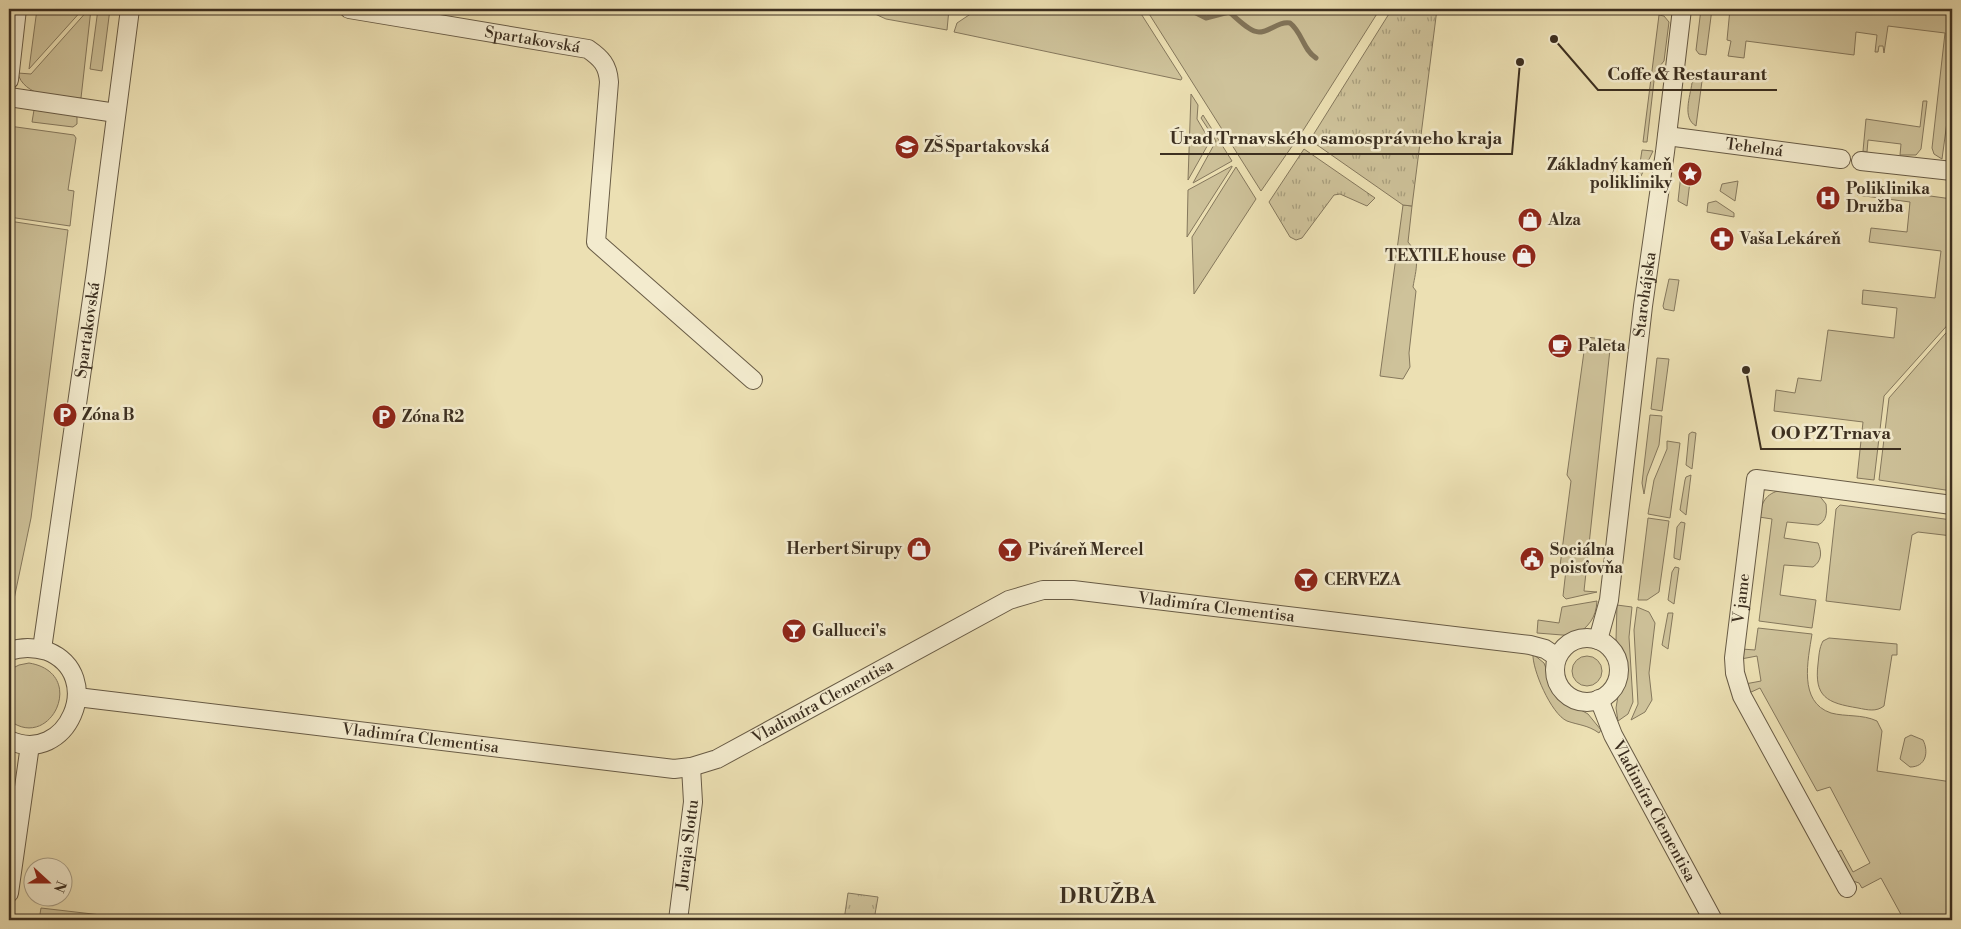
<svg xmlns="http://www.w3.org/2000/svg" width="1961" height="929" font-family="'Libre Bodoni',serif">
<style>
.grass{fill:#cec29a;stroke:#85785d}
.park{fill:url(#park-tufts);stroke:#85785d}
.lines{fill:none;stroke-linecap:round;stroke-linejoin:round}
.stream{stroke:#82755a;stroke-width:5}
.minor-casing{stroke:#685b45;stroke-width:20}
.minor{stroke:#f3ebce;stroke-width:18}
.labels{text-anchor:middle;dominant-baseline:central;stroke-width:5;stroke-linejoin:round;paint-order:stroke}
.street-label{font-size:16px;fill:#3c2f20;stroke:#f3ebce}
.poi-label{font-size:16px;font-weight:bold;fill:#3c2f20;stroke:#f3ebce;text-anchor:start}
.district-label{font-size:21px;font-weight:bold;letter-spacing:1px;fill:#3c2f20;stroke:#f3ebce}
.leader{fill:none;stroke:#3c2f20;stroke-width:2}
.callout-dot{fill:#3c2f20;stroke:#f3ebce;stroke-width:2}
.callout-label{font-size:18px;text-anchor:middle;font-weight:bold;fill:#3c2f20;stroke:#f3ebce;stroke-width:5;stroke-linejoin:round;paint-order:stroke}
</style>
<defs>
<pattern id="park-tufts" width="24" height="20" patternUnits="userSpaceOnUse" patternTransform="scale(1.25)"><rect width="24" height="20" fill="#cec29a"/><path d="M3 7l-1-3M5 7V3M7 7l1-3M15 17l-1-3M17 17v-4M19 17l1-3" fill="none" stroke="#a89e7d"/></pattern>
</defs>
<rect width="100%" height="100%" fill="#ece0b3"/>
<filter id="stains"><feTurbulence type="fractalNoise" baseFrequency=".004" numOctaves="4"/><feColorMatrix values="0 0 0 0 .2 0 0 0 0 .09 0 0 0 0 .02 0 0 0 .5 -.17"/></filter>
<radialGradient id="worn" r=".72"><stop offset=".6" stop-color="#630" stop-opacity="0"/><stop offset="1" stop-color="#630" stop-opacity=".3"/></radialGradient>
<path class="grass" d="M 37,9 L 83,9 L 29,69 Z
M 89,9 L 91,9 L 81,98 C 61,102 22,95 18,73 L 31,74 Z
M 98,9 L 110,9 L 102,71 L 90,69 Z
M 864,9 L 949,9 L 947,30 L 886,19 Z
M 978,9 L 1138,9 L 1182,78 L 1181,80 L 954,32 L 957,23 Z
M 1146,9 L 1380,9 L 1304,129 L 1261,191 Z
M 1701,9 L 1712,9 L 1706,55 L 1699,54 L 1696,50 Z
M 1730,9 L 1952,9 L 1952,85 L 1942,159 L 1934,154 L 1932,148 L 1945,33 L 1888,26 L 1884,53 L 1883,46 L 1879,46 L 1878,52 L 1875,52 L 1877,35 L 1856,32 L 1854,55 L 1746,41 L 1744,58 L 1728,56 L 1731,41 L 1727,40 Z
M 1659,15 L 1664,16 L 1669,22 L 1664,61 L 1655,72 L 1647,142 L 1643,142 Z
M 1695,80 L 1702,81 L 1696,126 C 1682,118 1690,97 1692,83 Z
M 1191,94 L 1198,105 L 1197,119 L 1210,141 L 1188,180 Z
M 1923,101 L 1927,101 L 1921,149 L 1916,155 L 1900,155 L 1901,144 L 1868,140 L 1867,152 L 1863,151 L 1866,119 L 1920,127 Z
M 34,110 L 74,115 L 77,117 L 77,124 L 73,127 L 32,122 Z
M 1203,115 L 1232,161 L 1193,183 L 1216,141 L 1201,118 Z
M 9,126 L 74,135 L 76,138 L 68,190 L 74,191 L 70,226 L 9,217 Z
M 1642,150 L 1653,151 L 1641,176 L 1638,176 Z
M 1682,165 L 1692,165 L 1687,206 L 1678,201 Z
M 1232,166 L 1232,167 L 1187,237 L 1188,190 Z
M 1236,167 L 1256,199 L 1194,294 L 1192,237 Z
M 1738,181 L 1735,201 L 1720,191 L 1722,184 Z
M 1858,186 L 1952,199 L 1952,320 L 1884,396 L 1874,480 L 1857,478 L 1863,422 L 1774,411 L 1776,390 L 1795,393 L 1798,378 L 1821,381 L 1828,330 L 1894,338 L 1897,308 L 1862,304 L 1863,290 L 1935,298 L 1941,251 L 1869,242 L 1871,228 L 1907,232 L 1910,202 L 1857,195 Z
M 1716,201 L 1734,213 L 1734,217 L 1707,212 L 1708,203 Z
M 1403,205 L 1412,206 L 1408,242 C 1421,257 1416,269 1413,287 L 1416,291 L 1409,353 L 1410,367 L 1403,379 L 1380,376 Z
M 9,221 L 68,230 L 31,518 L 9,623 Z
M 1669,279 L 1679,280 L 1674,311 L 1664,309 L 1663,306 Z
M 1952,326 L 1952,386 L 1949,408 L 1952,409 L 1952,491 L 1879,480 L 1889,398 Z
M 1586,337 L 1611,340 L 1584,591 L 1597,592 L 1566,599 L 1563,596 L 1566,570 L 1560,566 L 1571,481 L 1567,475 Z
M 1657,358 L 1669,359 L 1662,411 L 1651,409 Z
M 1650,415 L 1662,416 L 1659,445 L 1647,476 L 1644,494 L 1642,483 Z
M 1692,432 L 1696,433 L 1692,469 L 1686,465 L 1689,434 Z
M 1667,441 L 1680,443 L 1670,518 L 1648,514 L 1654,480 L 1667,449 Z
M 1691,475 L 1686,515 L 1680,510 L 1685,480 L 1686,477 Z
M 1781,490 L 1818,494 L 1826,504 C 1827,512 1827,521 1818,525 L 1787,522 L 1784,538 L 1818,543 C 1822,552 1822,561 1813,567 L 1784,565 L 1780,595 L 1816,600 L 1812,628 L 1759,621 L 1772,519 L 1759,517 C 1762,502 1765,494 1781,490 Z
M 1840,505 L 1952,520 L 1952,536 L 1918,532 L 1912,535 L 1900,610 L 1826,601 L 1836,509 Z
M 1648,518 L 1669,521 L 1659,592 L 1647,600 L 1638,600 Z
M 1681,522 L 1685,523 L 1680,560 L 1674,558 L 1674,555 L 1677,527 Z
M 1675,567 L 1679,568 L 1674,604 L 1668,600 L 1672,572 Z
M 1597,601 C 1596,618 1589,626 1575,636 L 1537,633 L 1538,620 L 1559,623 L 1562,607 Z
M 1617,605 L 1632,607 L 1629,637 L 1633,702 L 1628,714 L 1618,721 L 1616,708 L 1618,696 L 1626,674 L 1625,662 L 1616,640 Z
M 1637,607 L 1649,612 L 1655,623 L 1649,673 L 1652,700 L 1645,712 L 1631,720 L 1638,704 L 1634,630 Z
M 1668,613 L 1673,613 L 1668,649 L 1662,645 Z
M 1758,628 L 1812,634 C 1808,660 1798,702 1831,713 C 1846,717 1862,714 1877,721 L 1882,731 L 1877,771 L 1952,782 L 1952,920 L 1904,920 L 1881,878 L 1862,888 L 1859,883 L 1850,880 L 1836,853 L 1841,850 L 1853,872 L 1870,863 L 1830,787 L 1817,791 L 1760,688 L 1749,693 L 1745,684 L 1761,681 L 1757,656 L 1741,659 L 1742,649 L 1755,650 Z
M 1829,638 L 1897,644 L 1897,655 L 1892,655 L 1884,706 C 1876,712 1868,710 1858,708 C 1827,703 1814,697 1818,664 C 1819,656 1819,648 1823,641 Z
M 1533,654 L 1544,663 L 1555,691 L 1563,700 L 1588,714 L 1601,730 L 1599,733 C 1588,725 1578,725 1567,721 C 1551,714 1532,669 1533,654 Z
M1572 671a15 15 0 1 1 30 0a15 15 0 1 1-30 0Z
M 29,663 C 89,673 50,753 9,720 L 9,670 L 19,665 Z
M 1911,735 L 1923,740 C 1929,752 1926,767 1910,767 L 1900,759 L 1905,738 Z
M 41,908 L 144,920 L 39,920 Z"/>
<path class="park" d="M 1392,9 L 1437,9 L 1412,206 L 1403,205 L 1310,140 Z
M 1304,149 L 1375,198 L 1367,206 L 1340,194 L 1334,195 L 1302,238 L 1296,240 L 1290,237 L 1269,202 Z
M 848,893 L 878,897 L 874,920 L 844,920 Z"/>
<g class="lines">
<path class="stream" d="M 1098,9 L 1119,12 L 1133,10
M 1188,9 L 1206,18 L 1229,12 C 1236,17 1249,32 1259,32 C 1270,32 1278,21 1290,23 C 1302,32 1303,50 1316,58"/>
<defs>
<g id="minor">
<path id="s1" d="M 349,9 L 588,49 C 601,58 608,65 609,82 L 596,242 L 753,380"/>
<path d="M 9,80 L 17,9"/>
<path d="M 9,97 L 116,113"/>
<path id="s2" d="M 1667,136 L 1841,159"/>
<path d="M 1861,161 L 1952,171"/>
<circle cx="1587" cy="670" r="32"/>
<path id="s3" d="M 1598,640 L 1609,600 L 1643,306 L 1665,152 L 1682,9"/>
<path id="s4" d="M 42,649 L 96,271 L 130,9"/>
<path d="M 9,651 C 21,647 34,647 47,651 C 107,675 67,767 9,740"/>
<path id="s5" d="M 77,697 L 674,769 L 691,767 L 717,759 L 1009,600 L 1043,590 L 1073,590 L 1530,645 L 1545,649 L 1557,657"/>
<path id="s6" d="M 1599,699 L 1613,735 L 1713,920"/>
<path id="s7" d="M 1847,888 L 1742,696 L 1735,673 L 1734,658 L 1756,479 L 1952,505"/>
<path d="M 9,893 L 30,745"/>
<path id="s8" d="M 678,920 L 693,802 L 691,767"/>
</g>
</defs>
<use href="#minor" class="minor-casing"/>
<use href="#minor" class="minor"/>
</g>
<defs>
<symbol id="school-disc" viewBox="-11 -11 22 22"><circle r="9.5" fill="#8f2418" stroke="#f3ebce"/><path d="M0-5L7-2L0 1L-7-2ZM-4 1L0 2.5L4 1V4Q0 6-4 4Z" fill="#fff"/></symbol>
<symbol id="sight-disc" viewBox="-11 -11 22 22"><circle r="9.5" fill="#8f2418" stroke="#f3ebce"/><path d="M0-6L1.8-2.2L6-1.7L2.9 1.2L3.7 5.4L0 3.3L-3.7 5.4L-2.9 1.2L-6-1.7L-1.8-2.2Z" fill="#fff"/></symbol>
<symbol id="hospital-disc" viewBox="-11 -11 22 22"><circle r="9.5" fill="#8f2418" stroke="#f3ebce"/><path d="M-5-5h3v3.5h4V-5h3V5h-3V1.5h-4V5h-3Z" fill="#fff"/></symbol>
<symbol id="shop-disc" viewBox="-11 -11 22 22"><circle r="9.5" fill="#8f2418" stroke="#f3ebce"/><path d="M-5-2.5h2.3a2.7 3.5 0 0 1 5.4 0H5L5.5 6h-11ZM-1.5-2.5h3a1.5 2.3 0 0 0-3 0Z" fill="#fff"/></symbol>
<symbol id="pharmacy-disc" viewBox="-11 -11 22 22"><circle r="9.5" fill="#8f2418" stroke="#f3ebce"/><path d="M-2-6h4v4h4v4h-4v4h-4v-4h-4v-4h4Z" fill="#fff"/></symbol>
<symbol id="cafe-disc" viewBox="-11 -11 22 22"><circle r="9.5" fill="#8f2418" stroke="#f3ebce"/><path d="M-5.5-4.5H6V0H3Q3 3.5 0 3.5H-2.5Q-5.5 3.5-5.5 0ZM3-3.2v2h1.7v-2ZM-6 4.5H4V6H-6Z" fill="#fff"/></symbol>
<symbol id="parking-disc" viewBox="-11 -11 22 22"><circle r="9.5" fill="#8f2418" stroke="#f3ebce"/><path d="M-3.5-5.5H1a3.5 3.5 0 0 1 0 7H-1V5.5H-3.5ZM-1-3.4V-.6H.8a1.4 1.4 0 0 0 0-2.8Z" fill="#fff"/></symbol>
<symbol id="bar-disc" viewBox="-11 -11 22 22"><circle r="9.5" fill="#8f2418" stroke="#f3ebce"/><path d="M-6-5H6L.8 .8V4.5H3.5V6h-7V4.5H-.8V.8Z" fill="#fff"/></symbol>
<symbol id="civic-disc" viewBox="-11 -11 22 22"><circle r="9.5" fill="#8f2418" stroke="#f3ebce"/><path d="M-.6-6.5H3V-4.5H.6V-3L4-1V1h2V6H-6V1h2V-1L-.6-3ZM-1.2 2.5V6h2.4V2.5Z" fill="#fff"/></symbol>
</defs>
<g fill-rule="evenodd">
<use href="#school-disc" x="893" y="133" width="28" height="28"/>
<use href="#sight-disc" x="1676" y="160" width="28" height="28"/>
<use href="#hospital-disc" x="1814" y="184" width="28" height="28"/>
<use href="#shop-disc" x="1516" y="206" width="28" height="28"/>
<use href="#pharmacy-disc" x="1708" y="225" width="28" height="28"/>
<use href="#shop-disc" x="1510" y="242" width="28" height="28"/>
<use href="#cafe-disc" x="1546" y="332" width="28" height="28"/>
<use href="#parking-disc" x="51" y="401" width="28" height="28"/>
<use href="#parking-disc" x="370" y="403" width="28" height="28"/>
<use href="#shop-disc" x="905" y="535" width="28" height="28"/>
<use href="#bar-disc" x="996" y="536" width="28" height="28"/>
<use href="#civic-disc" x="1518" y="545" width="28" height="28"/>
<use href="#bar-disc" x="1292" y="566" width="28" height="28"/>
<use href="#bar-disc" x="780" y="617" width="28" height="28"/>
</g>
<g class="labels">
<g class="street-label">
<text stroke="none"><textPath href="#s1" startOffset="186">Spartakovská</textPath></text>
<text stroke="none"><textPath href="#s2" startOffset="88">Tehelná</textPath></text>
<text stroke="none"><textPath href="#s3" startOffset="349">Starohájska</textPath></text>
<text stroke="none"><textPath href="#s4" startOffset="322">Spartakovská</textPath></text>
<text stroke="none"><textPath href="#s7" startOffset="318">V jame</textPath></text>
<text stroke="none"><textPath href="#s5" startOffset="1188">Vladimíra Clementisa</textPath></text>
<text stroke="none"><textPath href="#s5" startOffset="766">Vladimíra Clementisa</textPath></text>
<text stroke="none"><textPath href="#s5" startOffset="346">Vladimíra Clementisa</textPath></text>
<text stroke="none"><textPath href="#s6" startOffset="125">Vladimíra Clementisa</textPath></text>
<text stroke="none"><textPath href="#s8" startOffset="76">Juraja Slottu</textPath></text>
</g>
<g class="poi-label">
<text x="924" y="147">ZŠ Spartakovská</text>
<text x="1672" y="165" text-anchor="end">Základný kameň<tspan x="1672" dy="18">polikliniky</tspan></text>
<text x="1846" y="189">Poliklinika<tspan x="1846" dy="18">Družba</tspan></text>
<text x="1548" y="220">Alza</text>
<text x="1740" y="239">Vaša Lekáreň</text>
<text x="1506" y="256" text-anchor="end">TEXTILE house</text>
<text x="1578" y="346">Paleta</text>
<text x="82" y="415">Zóna B</text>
<text x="402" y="417">Zóna R2</text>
<text x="902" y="549" text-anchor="end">Herbert Sirupy</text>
<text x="1028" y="550">Piváreň Mercel</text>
<text x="1550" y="550">Sociálna<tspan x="1550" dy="18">poisťovňa</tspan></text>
<text x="1324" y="580">CERVEZA</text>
<text x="812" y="631">Gallucci's</text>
</g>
<g class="district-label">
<text x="1108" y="897">DRUŽBA</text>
</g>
</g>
<path class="leader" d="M1554 39L1598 90H1777M1520 62L1512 154H1160M1746 370L1761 449H1901"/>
<g class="callout-dot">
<circle cx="1554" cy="39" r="5"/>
<circle cx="1520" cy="62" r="5"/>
<circle cx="1746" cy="370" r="5"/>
</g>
<g class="callout-label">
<text x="1687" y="80">Coffe &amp; Restaurant</text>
<text x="1336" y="144">Úrad Trnavského samosprávneho kraja</text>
<text x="1831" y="439">OO PZ Trnava</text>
</g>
<rect width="1961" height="929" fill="none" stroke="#ece0b3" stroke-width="30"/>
<rect x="10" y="10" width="1941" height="909" fill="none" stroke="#3c2f20" stroke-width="2.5"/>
<rect x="15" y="15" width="1931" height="899" fill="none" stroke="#3c2f20"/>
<g transform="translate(48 882) rotate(111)"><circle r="24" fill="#f3ebce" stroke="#aaa088"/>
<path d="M0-4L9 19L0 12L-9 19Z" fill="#8f2418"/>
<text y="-8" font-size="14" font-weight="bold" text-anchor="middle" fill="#3c2f20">N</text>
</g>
<rect width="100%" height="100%" filter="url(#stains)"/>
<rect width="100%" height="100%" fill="url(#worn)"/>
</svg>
